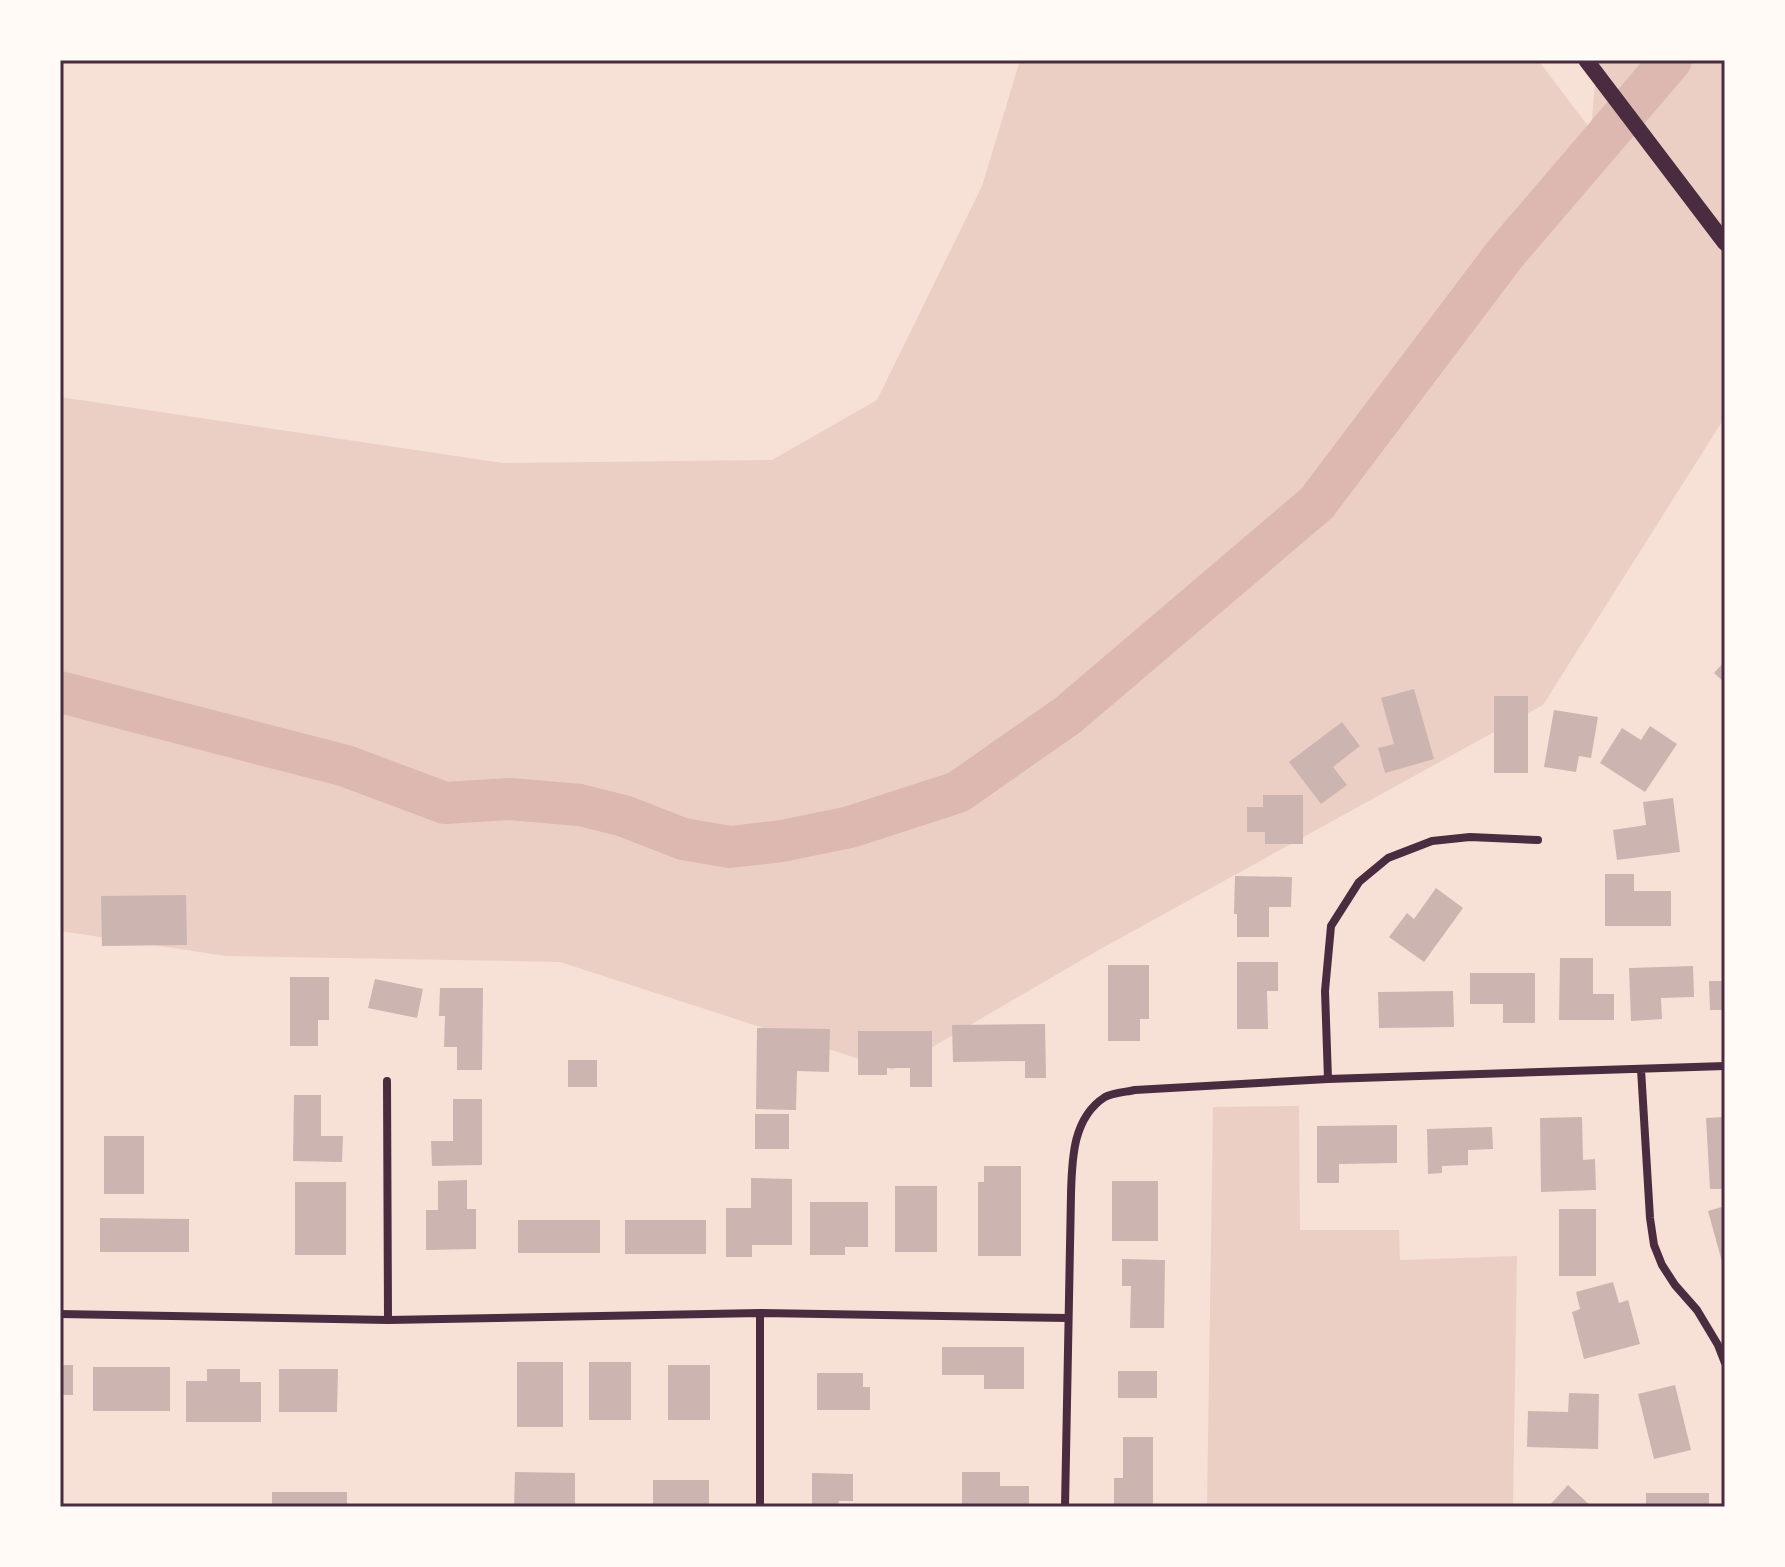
<svg xmlns="http://www.w3.org/2000/svg" width="1785" height="1567" font-family="Montserrat,sans-serif">
<style>
.green{fill:#ebcfc5}
.lines{fill:none;stroke-linecap:round;stroke-linejoin:round}
.river{stroke:#dcb8b0;stroke-width:42}
.building{fill:#ccb4b1}
.minor{stroke:#4a2c40;stroke-width:8}
.trunk{stroke:#4a2c40;stroke-width:16}
.neatline{fill:none;stroke:#4a2c40;stroke-width:3}
</style>
<rect width="100%" height="100%" fill="#f7e1d7"/>
<path class="green" d="M 1020,60 L 1538,60 L 1591,130 L 1597,60 L 1725,60 L 1725,417 L 1543,705 L 1097,951 L 893,1070 L 560,962 L 226,956 L 60,931 L 60,397 L 503,463 L 772,460 L 877,400 L 982,186 Z
M 1299,1106 L 1300,1230 L 1399,1230 L 1400,1260 L 1517,1256 L 1513,1507 L 1207,1507 L 1213,1107 Z"/>
<g class="lines">
<path class="river" d="M 60,692 L 346,766 L 445,803 L 510,799 L 580,805 L 624,816 L 683,839 L 730,847 L 782,841 L 850,827 L 958,792 L 1068,715 L 1317,503 L 1505,254 L 1671,60"/>
</g>
<path class="building" d="M 1725,661 L 1725,683 L 1714,673 Z
M 1414,689 L 1434,759 L 1385,773 L 1378,748 L 1394,744 L 1381,698 Z
M 1494,696 L 1528,696 L 1528,773 L 1494,773 Z
M 1554,710 L 1598,717 L 1591,758 L 1579,756 L 1576,772 L 1544,767 Z
M 1342,722 L 1360,746 L 1333,767 L 1347,785 L 1321,804 L 1289,762 Z
M 1650,726 L 1677,744 L 1645,792 L 1600,763 L 1622,728 L 1641,740 Z
M 1263,795 L 1303,795 L 1303,844 L 1265,844 L 1265,832 L 1247,832 L 1247,807 L 1263,807 Z
M 1673,798 L 1680,852 L 1617,860 L 1613,830 L 1646,825 L 1643,802 Z
M 1605,874 L 1634,874 L 1634,891 L 1671,891 L 1671,926 L 1605,926 Z
M 1235,876 L 1292,877 L 1291,907 L 1269,907 L 1269,937 L 1237,937 L 1237,914 L 1234,914 Z
M 1436,888 L 1463,908 L 1424,962 L 1389,937 L 1407,913 L 1414,919 Z
M 186,895 L 187,945 L 102,946 L 101,896 Z
M 1560,958 L 1593,958 L 1593,994 L 1614,994 L 1614,1020 L 1559,1020 Z
M 1237,962 L 1278,962 L 1278,991 L 1267,991 L 1268,1029 L 1237,1029 Z
M 1108,965 L 1149,965 L 1149,1019 L 1140,1019 L 1140,1041 L 1108,1041 Z
M 1693,966 L 1694,997 L 1661,998 L 1662,1019 L 1631,1021 L 1629,968 Z
M 1470,973 L 1535,973 L 1535,1023 L 1503,1023 L 1503,1004 L 1470,1004 Z
M 290,977 L 329,977 L 329,1020 L 318,1020 L 318,1046 L 290,1046 Z
M 375,979 L 423,989 L 417,1018 L 368,1008 Z
M 1709,981 L 1725,981 L 1725,1010 L 1710,1010 Z
M 440,988 L 483,988 L 482,1070 L 457,1070 L 457,1047 L 444,1047 L 445,1016 L 439,1016 Z
M 1453,991 L 1454,1027 L 1379,1028 L 1378,992 Z
M 1045,1024 L 1046,1078 L 1025,1078 L 1025,1061 L 953,1062 L 952,1025 Z
M 757,1028 L 830,1029 L 829,1072 L 797,1071 L 796,1110 L 756,1109 Z
M 858,1031 L 932,1031 L 932,1087 L 910,1087 L 910,1068 L 887,1068 L 887,1075 L 858,1075 Z
M 568,1060 L 597,1060 L 597,1087 L 568,1087 Z
M 294,1095 L 321,1095 L 321,1136 L 343,1136 L 342,1162 L 293,1161 Z
M 453,1099 L 482,1099 L 482,1165 L 432,1166 L 431,1141 L 453,1141 Z
M 755,1114 L 789,1114 L 789,1149 L 755,1149 Z
M 1582,1117 L 1583,1160 L 1595,1159 L 1596,1190 L 1541,1192 L 1540,1118 Z
M 1725,1117 L 1725,1189 L 1710,1189 L 1706,1118 Z
M 1397,1125 L 1397,1163 L 1339,1164 L 1339,1183 L 1317,1183 L 1317,1126 Z
M 1492,1127 L 1493,1149 L 1468,1150 L 1468,1165 L 1442,1166 L 1442,1173 L 1428,1174 L 1427,1129 Z
M 104,1136 L 144,1136 L 144,1194 L 104,1194 Z
M 984,1166 L 1021,1166 L 1021,1256 L 978,1256 L 978,1182 L 984,1182 Z
M 751,1178 L 792,1179 L 792,1245 L 752,1245 L 752,1257 L 726,1257 L 726,1208 L 751,1208 Z
M 467,1180 L 467,1209 L 476,1209 L 476,1249 L 426,1250 L 426,1210 L 438,1210 L 438,1181 Z
M 1112,1181 L 1158,1181 L 1158,1241 L 1112,1241 Z
M 295,1182 L 346,1182 L 346,1255 L 295,1255 Z
M 895,1186 L 937,1186 L 937,1252 L 895,1252 Z
M 810,1202 L 868,1202 L 868,1247 L 845,1247 L 845,1255 L 810,1255 Z
M 1725,1206 L 1725,1268 L 1724,1269 L 1708,1211 Z
M 1559,1209 L 1596,1209 L 1596,1276 L 1559,1276 Z
M 100,1218 L 189,1219 L 189,1252 L 100,1252 Z
M 518,1220 L 600,1220 L 600,1253 L 518,1253 Z
M 625,1220 L 706,1220 L 706,1254 L 625,1254 Z
M 1122,1259 L 1165,1260 L 1164,1328 L 1130,1328 L 1131,1286 L 1122,1286 Z
M 1613,1282 L 1619,1303 L 1628,1300 L 1640,1344 L 1584,1359 L 1572,1312 L 1580,1309 L 1576,1292 Z
M 942,1347 L 1024,1347 L 1024,1389 L 984,1389 L 984,1375 L 942,1375 Z
M 517,1362 L 563,1362 L 563,1427 L 517,1427 Z
M 589,1362 L 631,1362 L 631,1420 L 589,1420 Z
M 60,1365 L 73,1365 L 73,1395 L 60,1395 Z
M 668,1365 L 710,1365 L 710,1420 L 668,1420 Z
M 93,1367 L 170,1367 L 170,1411 L 93,1411 Z
M 207,1369 L 240,1369 L 240,1382 L 261,1382 L 261,1422 L 186,1422 L 186,1381 L 207,1381 Z
M 279,1369 L 338,1369 L 337,1412 L 279,1412 Z
M 1118,1371 L 1157,1371 L 1157,1398 L 1118,1398 Z
M 817,1373 L 863,1373 L 863,1387 L 870,1387 L 870,1410 L 817,1410 Z
M 1675,1385 L 1691,1450 L 1654,1459 L 1638,1394 Z
M 1569,1393 L 1599,1394 L 1598,1449 L 1527,1447 L 1528,1411 L 1568,1412 Z
M 1123,1437 L 1153,1437 L 1153,1504 L 1114,1504 L 1114,1478 L 1123,1478 Z
M 515,1472 L 575,1473 L 575,1507 L 514,1507 Z
M 962,1472 L 1000,1472 L 1000,1486 L 1029,1486 L 1029,1507 L 962,1507 Z
M 812,1473 L 853,1474 L 853,1501 L 839,1501 L 838,1507 L 812,1507 Z
M 653,1480 L 709,1480 L 709,1507 L 653,1507 Z
M 1568,1485 L 1592,1507 L 1548,1507 Z
M 272,1492 L 347,1492 L 347,1507 L 272,1507 Z
M 1646,1493 L 1709,1493 L 1709,1507 L 1646,1507 Z"/>
<g class="lines">
<path class="minor" d="M 1641,1069 L 1650,1218 L 1654,1245 L 1662,1265 L 1675,1285 L 1697,1310 L 1718,1345 L 1725,1363
M 1328,1079 L 1325,991 L 1331,926 L 1359,882 L 1388,858 L 1432,841 L 1470,837 L 1538,840
M 387,1081 L 388,1320
M 760,1313 L 760,1507
M 60,1314 L 388,1320 L 760,1313 L 1068,1318
M 1065,1507 L 1071,1194 C 1072,1161 1072,1118 1105,1097 C 1112,1093 1126,1092 1135,1090 L 1328,1079 L 1725,1066"/>
<path class="trunk" d="M 1586,60 L 1725,243"/>
</g>
<rect width="1785" height="1567" fill="none" stroke="#fffaf5" stroke-width="124"/>
<rect x="62" y="62" width="1661" height="1443" class="neatline"/>
</svg>
